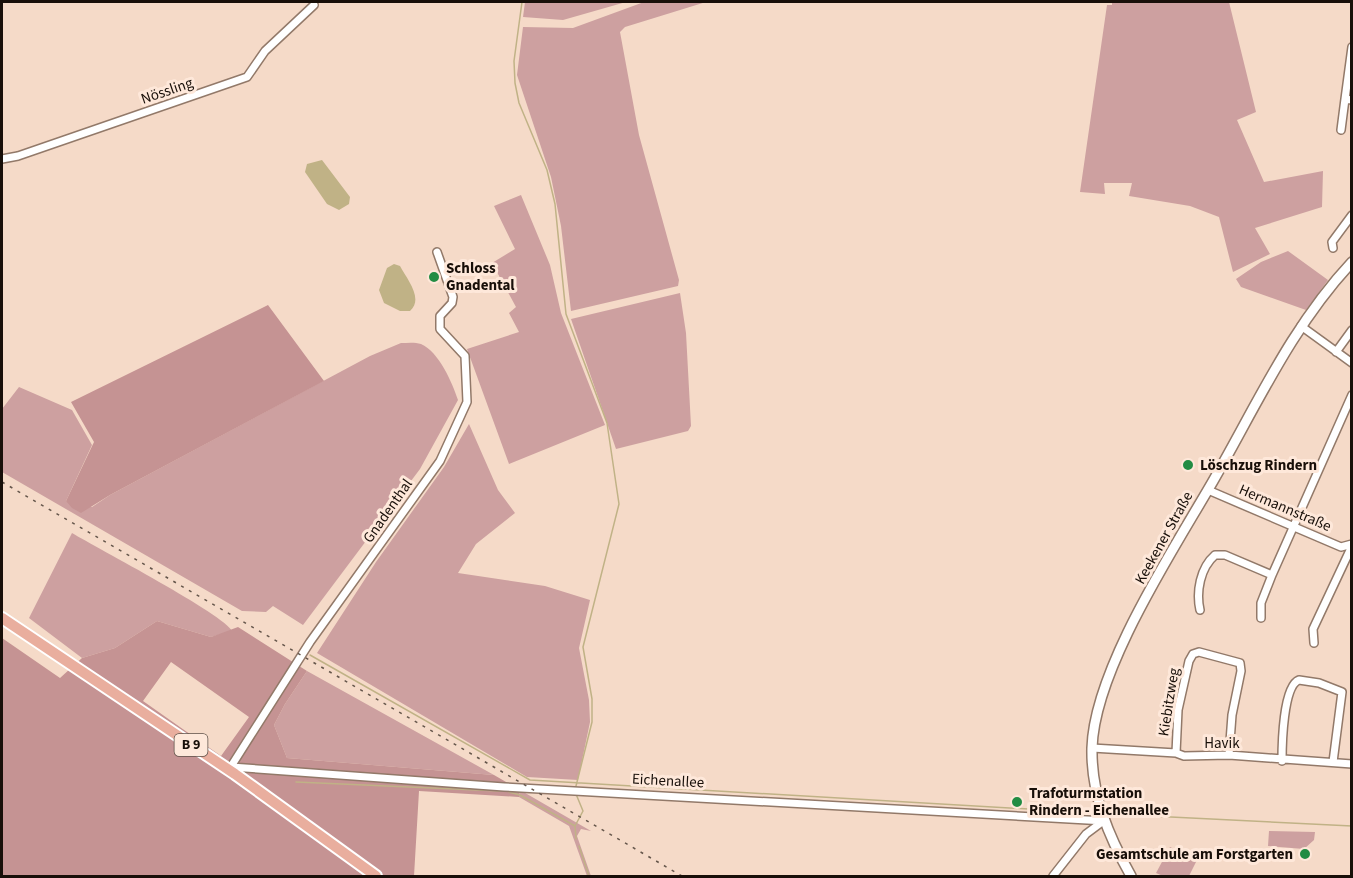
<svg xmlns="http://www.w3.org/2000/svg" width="1353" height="878" font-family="'Source Sans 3',sans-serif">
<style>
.green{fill:#cda0a0}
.forest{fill:#c59393;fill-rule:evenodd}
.water{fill:#c0b286}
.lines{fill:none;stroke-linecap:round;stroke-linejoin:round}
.stream{stroke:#c0b286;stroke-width:1.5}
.street-casing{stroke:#927969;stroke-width:10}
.secondary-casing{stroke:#927969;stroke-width:12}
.primary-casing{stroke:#fff;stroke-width:14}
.street{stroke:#fff;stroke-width:7}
.secondary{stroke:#fff;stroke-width:9}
.primary{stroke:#e9ae9e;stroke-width:10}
.rail{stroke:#65564b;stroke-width:1.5;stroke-dasharray:3 6;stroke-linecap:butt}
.poi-dot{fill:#228c43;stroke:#fee8da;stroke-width:2}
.labels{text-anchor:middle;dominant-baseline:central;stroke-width:6;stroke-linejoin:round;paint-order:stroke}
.shield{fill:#fee8da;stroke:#5d5048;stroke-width:1.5}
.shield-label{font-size:14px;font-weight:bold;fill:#180f09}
.street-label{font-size:15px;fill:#180f09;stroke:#fee8da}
.poi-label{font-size:15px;font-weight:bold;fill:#180f09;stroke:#fee8da;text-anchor:start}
</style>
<rect width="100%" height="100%" fill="#f5dac8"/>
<path class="green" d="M 525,2 L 626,2 L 563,20 L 523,17 Z
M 644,2 L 706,2 L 625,27 L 620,32 L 639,135 L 679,280 L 678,286 L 571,311 L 561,226 L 551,177 L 517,75 L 523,27 L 573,28 Z
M 1112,2 L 1229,2 L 1256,112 L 1237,120 L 1264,182 L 1323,171 L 1322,207 L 1255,228 L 1270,254 L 1233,272 L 1219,217 L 1190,206 L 1129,196 L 1132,183 L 1104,183 L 1105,194 L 1080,192 L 1107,5 L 1112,5 Z
M 521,195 L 550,265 L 561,313 L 605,425 L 509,464 L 467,349 L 519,332 L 509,313 L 516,307 L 492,263 L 515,249 L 494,206 Z
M 1288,251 L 1328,280 L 1306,310 L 1241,287 L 1236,279 L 1261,262 Z
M 680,293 L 686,333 L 691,426 L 688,431 L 616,449 L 571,319 Z
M 401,343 C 407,343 415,342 421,344 C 439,352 452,382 458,400 L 420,469 L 303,625 L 273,606 L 266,612 L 242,611 L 2,472 L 2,409 L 19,387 L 72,410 L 92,445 L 66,501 L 92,507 L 110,495 L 370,356 Z
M 469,424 L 498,490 L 515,513 L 476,544 L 458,573 L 545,586 L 590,600 L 579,648 L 589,700 L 590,722 L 578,780 L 527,777 L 317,653 L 376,562 L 444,467 Z
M 72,533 C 97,548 225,615 232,631 L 211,637 L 157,621 L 115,648 L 82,658 L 29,618 Z
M 307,671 L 494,775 L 287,758 L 274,725 L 285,704 Z
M 520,790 L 591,831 L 581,829 L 577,836 L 591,876 L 587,876 L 569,826 L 519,797 Z
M 1269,831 L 1315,832 L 1314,840 L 1304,849 L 1268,846 Z
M 1170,847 L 1197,860 L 1189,876 L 1163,876 L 1156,873 Z"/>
<path class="forest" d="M 268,305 L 324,381 L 110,495 L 81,513 L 72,508 L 66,501 L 94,442 L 71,402 Z
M 157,621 L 211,637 L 238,627 L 307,671 L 285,704 L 274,725 L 287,758 L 494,775 L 520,790 L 519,797 L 419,791 L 414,876 L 2,876 L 2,638 L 60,678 L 82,658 L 115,648 ZM 171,662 L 249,717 L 221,756 L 143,701 Z"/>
<path class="water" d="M 322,160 L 350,197 L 349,204 L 339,210 L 327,204 L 305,172 L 307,164 Z
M 394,264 L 400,266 C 407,279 424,299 410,311 L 400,311 L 384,303 L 379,290 L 387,268 Z"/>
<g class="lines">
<path class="stream" d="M 522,2 L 514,61 L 515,83 L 519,103 L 547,170 L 555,204 L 566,314 L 607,423 L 619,504 L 583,647 L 592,699 L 592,722 L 575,790
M 310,655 L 530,780 L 1096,813
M 296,782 L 500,791
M 509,792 L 520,795 L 575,826
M 576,794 L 583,811 L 575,826 L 576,839
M 1110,814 L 1352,826
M 579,846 L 589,876"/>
<defs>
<path id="street" d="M 1352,47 L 1345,99 L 1352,100
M 1341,130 L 1345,99
M 2,159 L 18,156 L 247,77 L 265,51 L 314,5
M 1333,248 L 1332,242 L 1352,215
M 1301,326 L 1352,363
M 1336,352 L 1352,330
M 1208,490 L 1341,547 L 1352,544
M 1200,610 C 1196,592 1200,568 1215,555 L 1225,555 L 1272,575
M 1261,618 L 1261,603 L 1272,575 L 1352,395
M 1314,643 L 1313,629 L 1352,546
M 1092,748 L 1176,753 L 1184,756 L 1229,755 L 1352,764
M 1176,753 L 1178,710 L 1189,661 L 1193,654 L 1199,652 L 1240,663 L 1241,671 L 1232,715 L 1229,755
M 1282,761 C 1282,745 1283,686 1299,680 L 1319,683 L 1342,692 L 1333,762
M 231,767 L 504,787 L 1105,821
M 230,768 L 310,642 L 440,461 L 467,402 L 465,356 L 440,329 L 440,316 L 452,303 L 453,297 L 437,252
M 1053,876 L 1086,834 L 1102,822"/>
<path id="secondary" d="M 1131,876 C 1109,837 1091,795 1092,748 C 1094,672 1170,555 1209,488 C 1254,411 1290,328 1352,262"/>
<path id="primary" d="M 2,618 L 235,774 L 376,876"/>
</defs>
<use href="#street" class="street-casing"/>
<use href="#secondary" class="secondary-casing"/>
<use href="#primary" class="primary-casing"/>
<use href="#street" class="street"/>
<use href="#secondary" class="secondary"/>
<use href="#primary" class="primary"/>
<path class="rail" d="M 2,482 L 682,876"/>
</g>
<g class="poi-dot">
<circle cx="434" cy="277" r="6"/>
<circle cx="1188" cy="465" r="6"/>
<circle cx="1017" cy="802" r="6"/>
<circle cx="1305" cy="854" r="6"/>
</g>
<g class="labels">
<rect class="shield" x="174.5" y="734" width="33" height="22" rx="4.5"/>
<g class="shield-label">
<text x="191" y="745">B 9</text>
</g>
<g class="street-label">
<text transform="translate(167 91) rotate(-19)">Nössling</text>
<text transform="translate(1285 508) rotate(23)">Hermannstraße</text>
<text transform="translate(388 511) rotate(-55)">Gnadenthal</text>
<text transform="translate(1164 538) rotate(-61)">Keekener Straße</text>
<text transform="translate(1169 702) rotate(-81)">Kiebitzweg</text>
<text x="1222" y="743">Havik</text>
<text transform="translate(668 781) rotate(3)">Eichenallee</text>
</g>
<g class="poi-label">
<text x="446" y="268">Schloss<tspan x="446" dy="17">Gnadental</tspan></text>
<text x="1200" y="465">Löschzug Rindern</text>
<text x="1029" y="793">Trafoturmstation<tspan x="1029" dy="17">Rindern - Eichenallee</tspan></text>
<text x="1293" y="854" text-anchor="end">Gesamtschule am Forstgarten</text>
</g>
</g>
<rect width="1353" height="878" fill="none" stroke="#180f09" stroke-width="6"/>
</svg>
